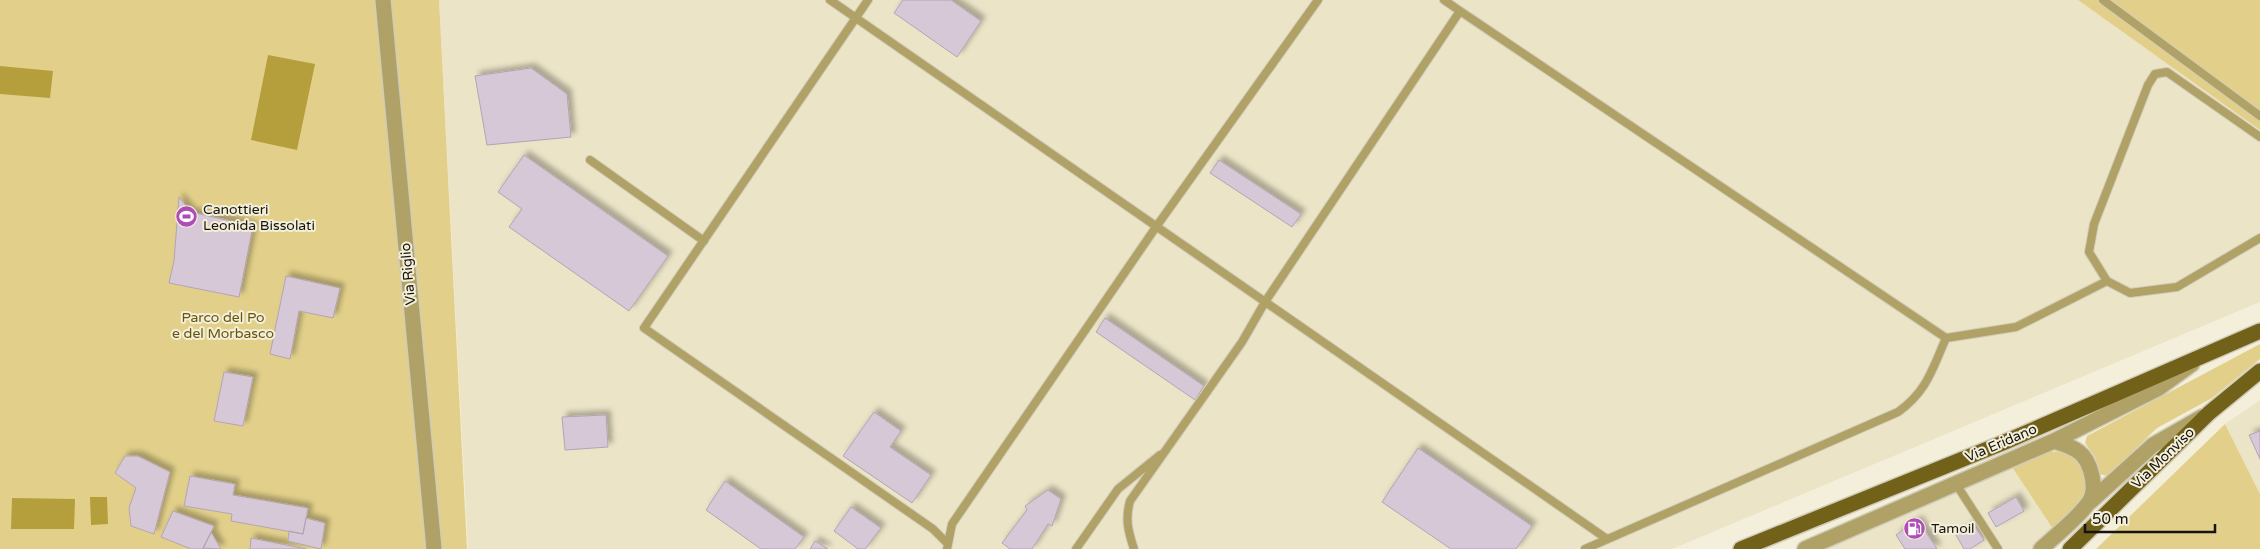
<svg xmlns="http://www.w3.org/2000/svg" width="2260" height="549" font-family="'Varela Round',sans-serif">
<style>
.built{fill:#ebe4c7}
.green{fill:#e2d08a}
.water{fill:#b59e3c}
.building{fill:#d7c8d8;stroke:#b3a4b4;filter:url(#shadow)}
.lines{fill:none;stroke-linecap:round;stroke-linejoin:round}
.service-casing{stroke:#d0ccb9;stroke-width:10}
.minor-casing{stroke:#d0ccb9;stroke-width:18}
.tertiary-casing{stroke:#d0ccb9;stroke-width:18}
.primary-casing{stroke:#d0ccb9;stroke-width:18}
.service{stroke:#b0a166;stroke-width:8}
.minor{stroke:#b0a166;stroke-width:15}
.tertiary{stroke:#b0a166;stroke-width:15}
.primary{stroke:#726118;stroke-width:15}
.labels{text-anchor:middle;dominant-baseline:central;stroke-width:4;stroke-linejoin:round;paint-order:stroke}
.poi-label{font-size:14px;fill:#16140d;stroke:#f4efda;text-anchor:start}
.street-label{font-size:14px;fill:#16140d;stroke:#f4efda}
.park-label{font-size:14px;fill:#66560a;stroke:#f4efda}
</style>
<defs>
<filter id="shadow"><feDropShadow dx="4.5" dy="-4.5" stdDeviation="2.5" flood-color="#0004"/></filter>
</defs>
<rect width="100%" height="100%" fill="#f4efda"/>
<path class="built" d="M 439,0 L 2078,0 L 2260,130 L 2260,302 L 1672,549 L 468,549 Z
M 2260,400 L 2260,494 L 2225,424 Z
M 2012,467 L 2053,529 L 2033,549 L 1815,549 Z"/>
<path class="green" d="M 0,0 L 439,0 L 467,549 L 0,549 Z
M 2078,0 L 2260,0 L 2260,130 Z
M 2260,344 L 2260,359 L 2212,398 L 2157,428 L 2107,476 L 2100,474 L 2095,457 L 2085,443 L 2087,436 Z
M 2225,424 L 2260,494 L 2260,549 L 2096,549 Z
M 2047,452 C 2052,452 2058,451 2063,452 C 2085,457 2092,487 2079,504 C 2072,513 2062,521 2053,529 L 2012,467 Z"/>
<path class="water" d="M 268,55 L 315,64 L 297,150 L 251,140 Z
M 0,66 L 53,71 L 50,98 L 0,94 Z
M 90,497 L 107,497 L 108,524 L 91,525 Z
M 12,498 L 75,499 L 74,529 L 11,529 Z"/>
<path class="building" d="M 903,0 L 951,0 L 981,21 L 957,57 L 894,13 Z
M 531,68 L 567,94 L 571,137 L 487,145 L 475,76 Z
M 524,155 L 668,256 L 629,311 L 509,227 L 522,209 L 498,192 Z
M 1219,160 L 1301,214 L 1292,227 L 1210,173 Z
M 179,197 L 191,212 L 253,226 L 239,297 L 169,283 L 174,261 Z
M 286,276 L 340,288 L 333,318 L 299,311 L 290,359 L 270,354 Z
M 1105,318 L 1204,386 L 1195,400 L 1096,332 Z
M 224,372 L 253,377 L 243,426 L 214,421 Z
M 874,412 L 901,431 L 890,447 L 931,475 L 912,503 L 843,456 Z
M 606,415 L 608,447 L 565,450 L 562,417 Z
M 2260,431 L 2260,459 L 2249,435 Z
M 1418,448 L 1532,526 L 1516,549 L 1451,549 L 1382,502 Z
M 125,456 L 138,456 L 170,472 L 154,534 L 131,526 L 129,508 L 136,488 L 115,473 Z
M 190,476 L 235,484 L 233,495 L 308,508 L 303,534 L 231,521 L 232,514 L 184,506 Z
M 725,481 L 804,537 L 795,549 L 761,549 L 706,510 Z
M 1048,490 L 1061,499 L 1052,526 L 1048,524 L 1032,549 L 1010,549 L 1002,543 L 1027,510 L 1025,506 Z
M 2016,497 L 2024,511 L 1996,527 L 1988,513 Z
M 851,507 L 881,528 L 865,549 L 858,549 L 834,531 Z
M 173,511 L 214,526 L 203,549 L 191,549 L 161,537 Z
M 306,518 L 325,523 L 321,549 L 288,541 L 289,531 L 303,534 Z
M 1918,520 L 1937,549 L 1905,549 L 1896,535 Z
M 1973,524 L 1984,540 L 1970,549 L 1964,549 L 1956,535 Z
M 211,532 L 221,549 L 203,548 Z
M 251,538 L 306,549 L 250,549 Z
M 815,541 L 828,549 L 810,549 Z"/>
<g class="lines">
<defs>
<path id="service" d="M 830,0 L 1607,539
M 868,0 L 644,328 L 933,529 L 947,543
M 2103,0 L 2260,116
M 1460,11 L 1946,338
M 2260,137 L 2167,72 L 2155,74 L 2148,85 L 2094,224 L 2089,252 L 2107,281 L 2130,293 L 2177,287 L 2260,238
M 590,160 L 704,241
M 1956,484 L 1998,549
M 947,549 L 952,524 L 1156,227 L 1318,0
M 1076,549 L 1118,489 L 1160,455
M 1134,549 C 1128,531 1125,519 1130,501 L 1242,342 L 1265,302 L 1460,11 L 1444,0
M 1585,549 L 1898,412 C 1927,391 1932,370 1946,338 L 2016,327 L 2107,281"/>
<path id="minor" d="M 2054,441 L 2159,388 L 2192,364
M 2090,502 L 2153,445 L 2202,417
M 1805,549 L 2054,441 C 2063,444 2071,446 2079,452 C 2091,461 2098,489 2089,502 C 2079,517 2055,536 2041,549"/>
<path id="tertiary" d="M 383,0 L 434,549"/>
<path id="primary" d="M 1741,549 L 2005,442 L 2260,331
M 2070,549 L 2209,413 L 2260,371"/>
</defs>
<use href="#service" class="service-casing"/>
<use href="#minor" class="minor-casing"/>
<use href="#tertiary" class="tertiary-casing"/>
<use href="#primary" class="primary-casing"/>
<use href="#service" class="service"/>
<use href="#minor" class="minor"/>
<use href="#tertiary" class="tertiary"/>
<use href="#primary" class="primary"/>
</g>
<defs>
<symbol id="stadium-disc" viewBox="-11 -11 22 22"><circle r="9.5" fill="#ad4db5" stroke="#f4efda"/><path d="M0-5a6.5 5 0 1 0 0 10a6.5 5 0 1 0 0-10ZM-3.5-1.8h7v3.6h-7Z" fill="#fff"/></symbol>
<symbol id="fuel-disc" viewBox="-11 -11 22 22"><circle r="9.5" fill="#ad4db5" stroke="#f4efda"/><path d="M-5.5-6h7V0h2V4h1.3V-2.5L3-4.5l.8-.8L6-3V5H2.5V1h-1V6h-7ZM-4.2-4.7v3.2H.2V-4.7Z" fill="#fff"/></symbol>
</defs>
<g fill-rule="evenodd">
<use href="#stadium-disc" x="174" y="204" width="25" height="25"/>
<use href="#fuel-disc" x="1902" y="516" width="25" height="25"/>
</g>
<g class="labels">
<g class="poi-label">
<text x="203" y="209">Canottieri<tspan x="203" dy="16">Leonida Bissolati</tspan></text>
<text x="1931" y="528">Tamoil</text>
</g>
<g class="street-label">
<text transform="translate(408 274) rotate(-95)">Via Riglio</text>
<text transform="translate(2001 443) rotate(-23)">Via Eridano</text>
<text transform="translate(2163 458) rotate(-44)">Via Monviso</text>
</g>
<g class="park-label">
<text x="223" y="317">Parco del Po<tspan x="223" dy="16">e del Morbasco</tspan></text>
</g>
</g>
<path d="M2085 524v8h130v-8" fill="none" stroke="#16140d" stroke-width="2.5"/>
<text x="2092" y="524" font-size="15" fill="#16140d" stroke="#f4efda" stroke-width="4" paint-order="stroke">50 m</text>
</svg>
